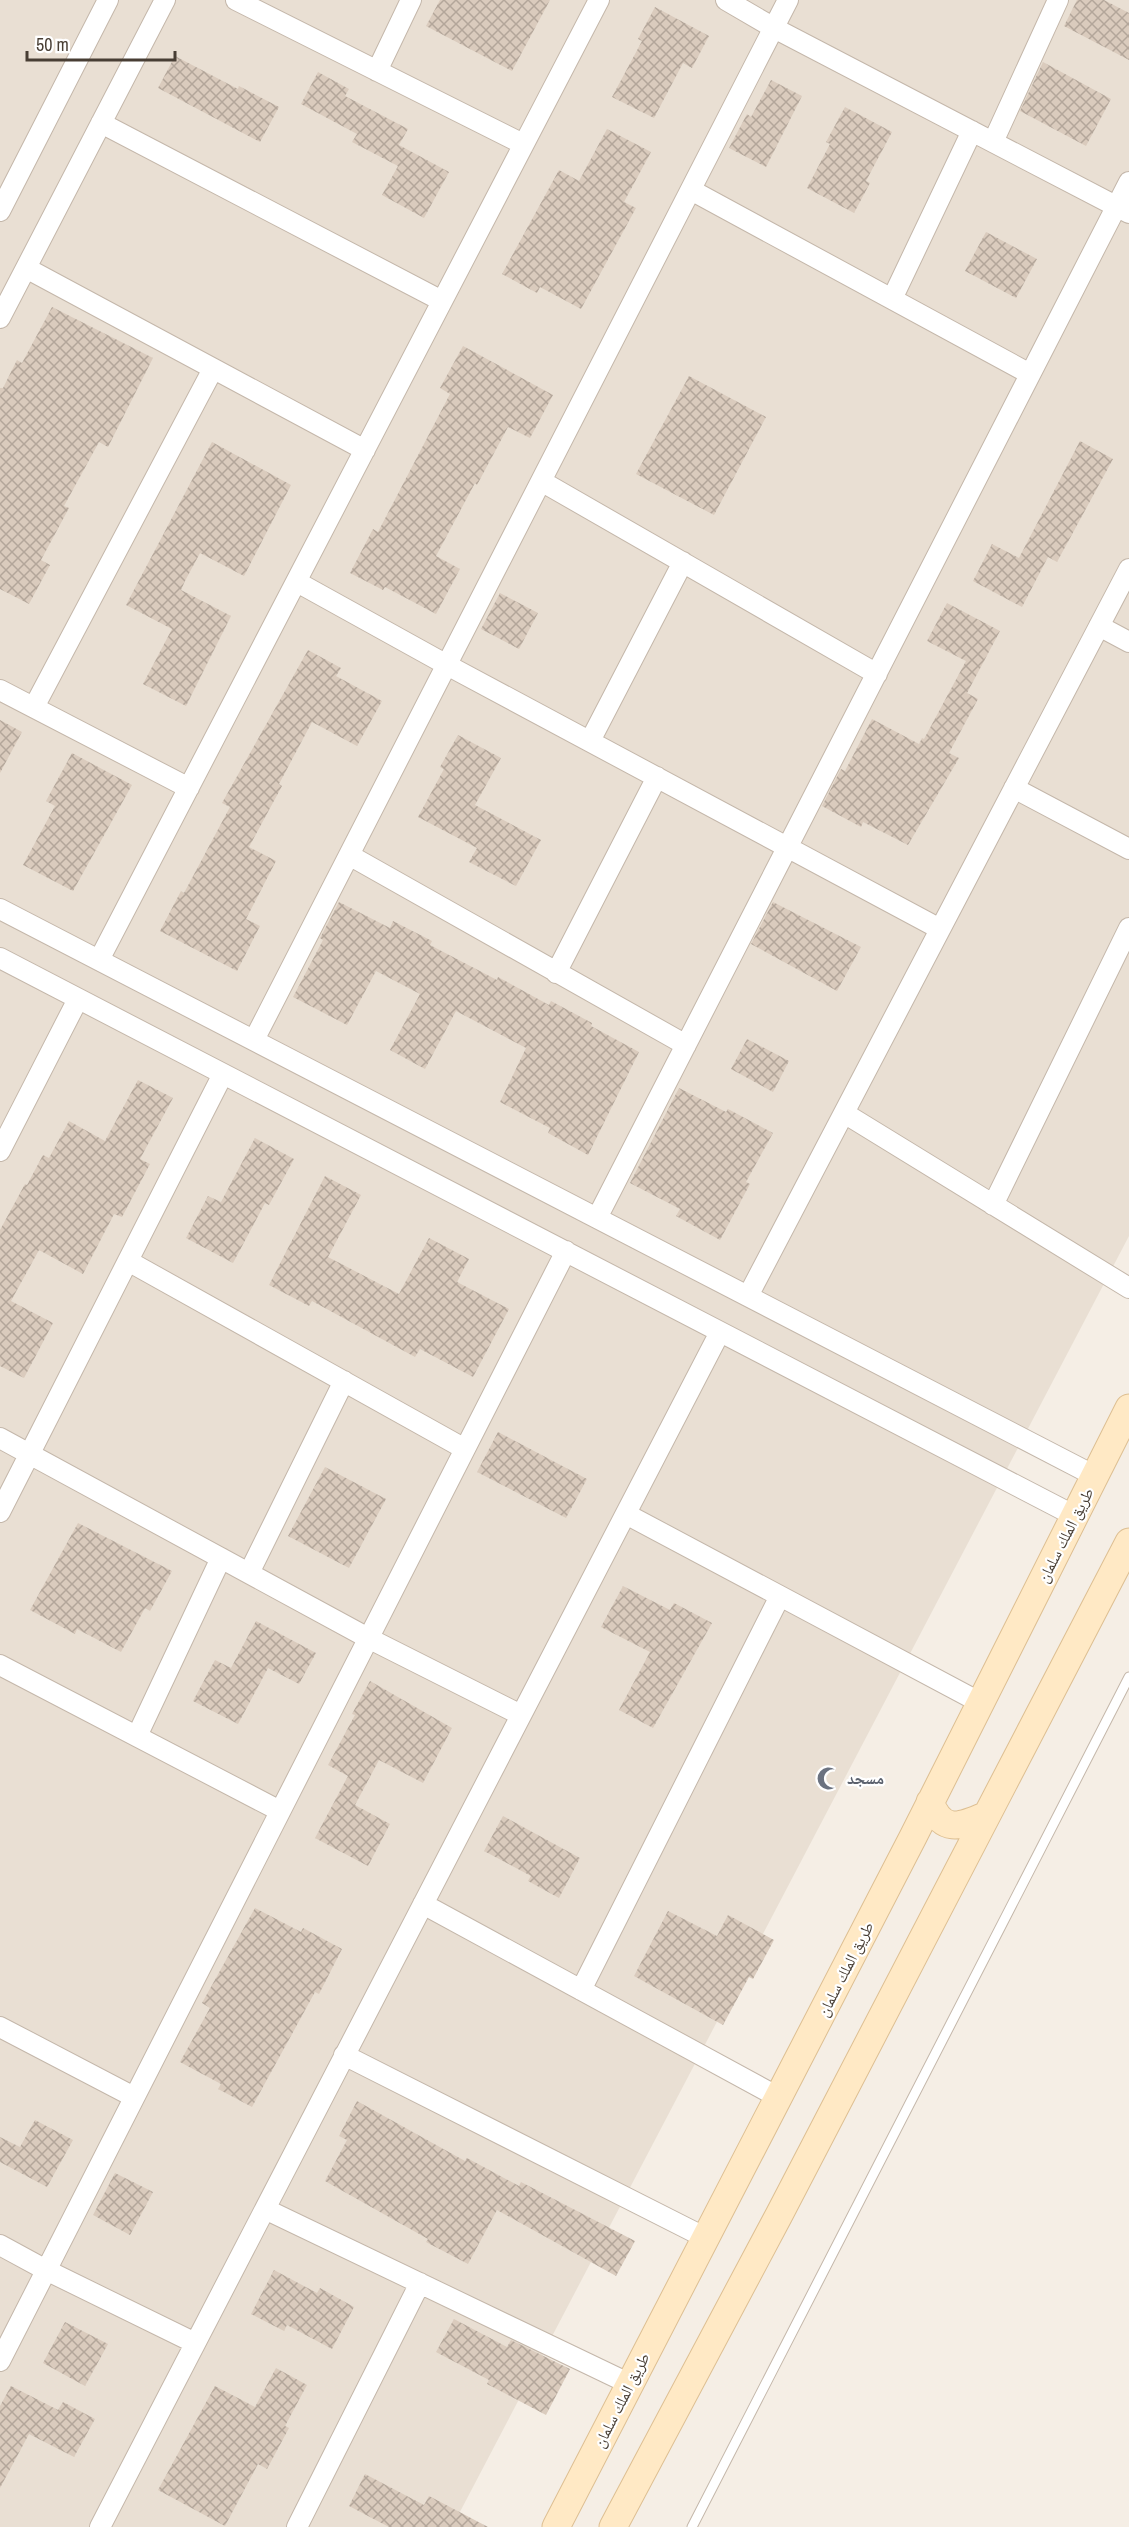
<svg xmlns="http://www.w3.org/2000/svg" width="1129" height="2527" font-family="'Archivo Narrow','Noto Naskh Arabic',sans-serif">
<style>
.residential{fill:#e9dfd3}
.building{fill:url(#building-cross-hatch)}
.lines{fill:none;stroke-linecap:round;stroke-linejoin:round}
.lane-casing{stroke:#c4b7aa;stroke-width:11}
.street-casing{stroke:#c4b7aa;stroke-width:22}
.secondary-casing{stroke:#ddbf92;stroke-width:29}
.lane{stroke:#fff;stroke-width:9}
.street{stroke:#fff;stroke-width:20}
.secondary{stroke:#ffe9c5;stroke-width:27}
.labels{text-anchor:middle;dominant-baseline:central;stroke-width:4.5;stroke-linejoin:round;paint-order:stroke}
.street-label{font-size:16px;fill:#483e34;stroke:#fff}
.worship-label{font-size:16px;font-weight:bold;fill:#5b616d;stroke:#fff;text-anchor:start}
</style>
<defs>
<pattern id="building-cross-hatch" width="8" height="8" patternUnits="userSpaceOnUse" patternTransform="scale(1.5)"><rect width="8" height="8" fill="#dacbbd"/><path d="M0 0l8 8M0 8l8-8" fill="none" stroke="#b3a69a"/></pattern>
</defs>
<rect width="100%" height="100%" fill="#f5eee5"/>
<path class="residential" d="M 0,0 L 1129,0 L 1129,1236 L 452,2527 L 0,2527 Z"/>
<path class="building" d="M 440,0 L 550,0 L 512,71 L 426,26 Z
M 1077,0 L 1104,0 L 1129,13 L 1129,60 L 1064,26 Z
M 655,7 L 709,36 L 692,68 L 683,63 L 654,118 L 612,97 L 642,41 L 638,39 Z
M 175,56 L 238,89 L 239,86 L 279,107 L 260,142 L 158,88 Z
M 1043,62 L 1111,99 L 1086,146 L 1020,111 Z
M 318,72 L 349,89 L 345,96 L 408,129 L 399,145 L 449,172 L 424,218 L 382,195 L 398,166 L 352,142 L 357,134 L 301,104 Z
M 771,80 L 802,96 L 766,167 L 729,148 L 747,114 L 751,117 Z
M 845,107 L 892,132 L 866,181 L 870,183 L 854,213 L 807,188 L 830,144 L 826,142 Z
M 607,129 L 651,152 L 624,202 L 636,208 L 581,309 L 540,287 L 537,293 L 502,274 L 559,170 L 579,181 Z
M 986,232 L 1037,259 L 1016,298 L 965,271 Z
M 52,307 L 153,358 L 108,447 L 99,442 L 64,506 L 69,508 L 41,560 L 50,565 L 29,604 L 0,589 L 0,388 L 3,388 L 17,360 L 22,363 Z
M 463,346 L 553,395 L 530,438 L 508,427 L 477,485 L 475,483 L 436,556 L 460,569 L 436,614 L 385,587 L 383,590 L 350,573 L 373,529 L 378,532 L 450,394 L 440,388 Z
M 689,376 L 766,417 L 714,515 L 636,474 Z
M 1080,441 L 1113,459 L 1057,562 L 1048,557 L 1022,607 L 973,581 L 992,544 L 1019,558 Z
M 212,442 L 291,485 L 244,576 L 200,553 L 185,581 L 181,590 L 231,616 L 186,706 L 143,684 L 172,629 L 126,605 Z
M 500,593 L 538,613 L 519,649 L 481,629 Z
M 947,603 L 1000,631 L 967,693 L 978,699 L 949,753 L 959,758 L 908,845 L 863,822 L 861,827 L 822,806 L 841,769 L 845,771 L 872,719 L 919,744 L 922,738 L 924,739 L 966,661 L 927,641 Z
M 308,650 L 341,668 L 336,676 L 382,701 L 357,746 L 312,722 L 279,784 L 282,786 L 249,847 L 276,861 L 246,919 L 260,926 L 237,971 L 160,931 L 181,891 L 184,893 L 230,807 L 222,803 Z
M 0,720 L 22,732 L 0,773 Z
M 458,735 L 501,758 L 475,805 L 541,840 L 516,886 L 469,862 L 477,848 L 418,817 L 444,769 L 440,767 Z
M 72,753 L 132,785 L 73,891 L 23,865 L 55,806 L 46,801 Z
M 339,902 L 390,928 L 393,921 L 432,941 L 430,945 L 497,980 L 498,977 L 549,1005 L 551,1001 L 592,1023 L 591,1026 L 639,1052 L 588,1155 L 548,1133 L 550,1128 L 500,1102 L 526,1048 L 456,1011 L 425,1069 L 390,1050 L 420,994 L 376,971 L 347,1025 L 293,997 L 323,940 L 320,938 Z
M 773,902 L 861,947 L 837,991 L 751,944 Z
M 747,1039 L 789,1061 L 773,1092 L 731,1069 Z
M 138,1080 L 173,1098 L 140,1159 L 150,1164 L 122,1217 L 114,1214 L 83,1274 L 39,1250 L 11,1301 L 53,1323 L 24,1378 L 0,1366 L 0,1230 L 25,1184 L 27,1185 L 43,1155 L 49,1158 L 69,1121 L 105,1141 Z
M 679,1088 L 726,1112 L 728,1109 L 773,1133 L 746,1182 L 750,1184 L 720,1240 L 676,1216 L 680,1209 L 630,1183 Z
M 255,1138 L 294,1159 L 269,1205 L 265,1203 L 233,1263 L 186,1238 L 208,1196 L 221,1202 Z
M 325,1176 L 361,1195 L 328,1257 L 399,1294 L 429,1238 L 469,1259 L 457,1282 L 509,1309 L 473,1377 L 420,1349 L 415,1357 L 312,1301 L 309,1306 L 269,1285 Z
M 498,1432 L 587,1479 L 566,1518 L 477,1472 Z
M 325,1467 L 386,1499 L 349,1568 L 288,1536 Z
M 78,1523 L 172,1571 L 150,1611 L 145,1608 L 121,1652 L 77,1629 L 75,1634 L 30,1610 Z
M 623,1586 L 670,1610 L 674,1603 L 712,1623 L 653,1728 L 619,1710 L 650,1652 L 601,1627 Z
M 256,1621 L 316,1653 L 299,1684 L 268,1668 L 238,1724 L 193,1701 L 215,1660 L 231,1668 Z
M 370,1681 L 452,1728 L 423,1783 L 379,1760 L 355,1805 L 390,1824 L 368,1866 L 315,1838 L 348,1776 L 328,1765 L 355,1715 L 352,1714 Z
M 503,1816 L 580,1858 L 559,1898 L 528,1881 L 531,1876 L 484,1851 Z
M 255,1908 L 301,1932 L 303,1928 L 342,1949 L 319,1994 L 315,1992 L 252,2107 L 218,2089 L 221,2084 L 180,2062 L 210,2008 L 202,2003 Z
M 668,1911 L 717,1936 L 728,1915 L 774,1940 L 753,1979 L 749,1977 L 723,2025 L 634,1976 Z
M 357,2101 L 465,2161 L 467,2158 L 519,2186 L 521,2182 L 635,2241 L 616,2276 L 497,2210 L 468,2264 L 426,2242 L 428,2239 L 325,2181 L 347,2140 L 339,2136 Z
M 35,2120 L 73,2140 L 47,2187 L 0,2162 L 0,2137 L 20,2147 Z
M 115,2173 L 153,2192 L 130,2235 L 93,2215 Z
M 274,2270 L 317,2293 L 320,2288 L 354,2307 L 332,2349 L 287,2325 L 284,2331 L 251,2314 Z
M 454,2319 L 507,2347 L 511,2340 L 570,2369 L 546,2415 L 487,2384 L 489,2380 L 436,2352 Z
M 65,2322 L 108,2344 L 85,2386 L 43,2363 Z
M 276,2368 L 307,2385 L 285,2426 L 289,2428 L 267,2469 L 258,2464 L 225,2526 L 158,2490 L 215,2386 L 255,2407 Z
M 11,2386 L 58,2410 L 63,2402 L 95,2419 L 74,2457 L 29,2434 L 0,2488 L 0,2406 Z
M 365,2474 L 424,2505 L 429,2496 L 488,2527 L 389,2527 L 349,2506 Z"/>
<g class="lines">
<defs>
<path id="lane" d="M 692,2527 L 1129,1677"/>
<path id="street" d="M 236,0 L 523,144
M 726,0 L 774,28 L 1129,213
M 377,71 L 411,0
M 101,123 L 442,301
M 993,142 L 1058,0
M 691,190 L 1030,374
M 0,211 L 108,0
M 26,268 L 365,450
M 892,299 L 972,131
M 0,318 L 165,0
M 541,481 L 877,674
M 297,582 L 447,665 L 940,929
M 1099,626 L 1129,642
M 0,690 L 189,788
M 34,707 L 213,369
M 590,741 L 683,562
M 1014,788 L 1129,849
M 349,855 L 686,1045
M 0,909 L 1095,1476
M 0,958 L 1075,1516
M 99,960 L 599,0
M 556,973 L 657,777
M 254,1040 L 788,0
M 844,1113 L 1129,1288
M 0,1151 L 78,999
M 993,1205 L 1129,928
M 597,1218 L 1129,182
M 128,1261 L 465,1449
M 748,1296 L 1129,569
M 0,1438 L 368,1638 L 521,1715
M 0,1512 L 223,1074
M 626,1514 L 981,1703
M 249,1573 L 344,1381
M 0,1665 L 280,1811
M 137,1736 L 221,1558
M 423,1904 L 778,2097
M 581,1990 L 780,1596
M 0,2027 L 134,2097
M 344,2055 L 706,2238
M 265,2209 L 630,2384
M 0,2245 L 46,2270 L 195,2343
M 0,2361 L 566,1251
M 100,2527 L 720,1332
M 297,2527 L 420,2283"/>
<path id="secondary" d="M 930,1802 C 943,1835 961,1826 987,1815
M 556,2527 L 913,1837 L 1129,1408
M 613,2527 L 779,2215 L 1129,1542"/>
</defs>
<use href="#lane" class="lane-casing"/>
<use href="#street" class="street-casing"/>
<use href="#secondary" class="secondary-casing"/>
<use href="#lane" class="lane"/>
<use href="#street" class="street"/>
<use href="#secondary" class="secondary"/>
</g>
<defs>
<symbol id="mosque-bare" viewBox="-9 -9 18 18"><path d="M3.5-4.9A6 6 0 1 0 3.5 4.9A5 5 0 1 1 3.5-4.9Z" fill="#6b7280" stroke="#fff" stroke-width="2.5" paint-order="stroke"/></symbol>
</defs>
<g fill-rule="evenodd">
<use href="#mosque-bare" x="812" y="1762" width="33" height="33"/>
</g>
<g class="labels">
<g class="street-label">
<text transform="translate(1065 1535) rotate(-63)">طريق الملك سلمان</text>
<text transform="translate(845 1969) rotate(-63)">طريق الملك سلمان</text>
<text transform="translate(621 2400) rotate(-63)">طريق الملك سلمان</text>
</g>
<g class="worship-label">
<text x="847" y="1778">مسجد</text>
</g>
</g>
<path d="M27 51v9h148v-9" fill="none" stroke="#483e34" stroke-width="3"/>
<text x="36" y="51" font-size="18" fill="#483e34" stroke="#ffffff" stroke-width="4.5" paint-order="stroke">50 m</text>
</svg>
